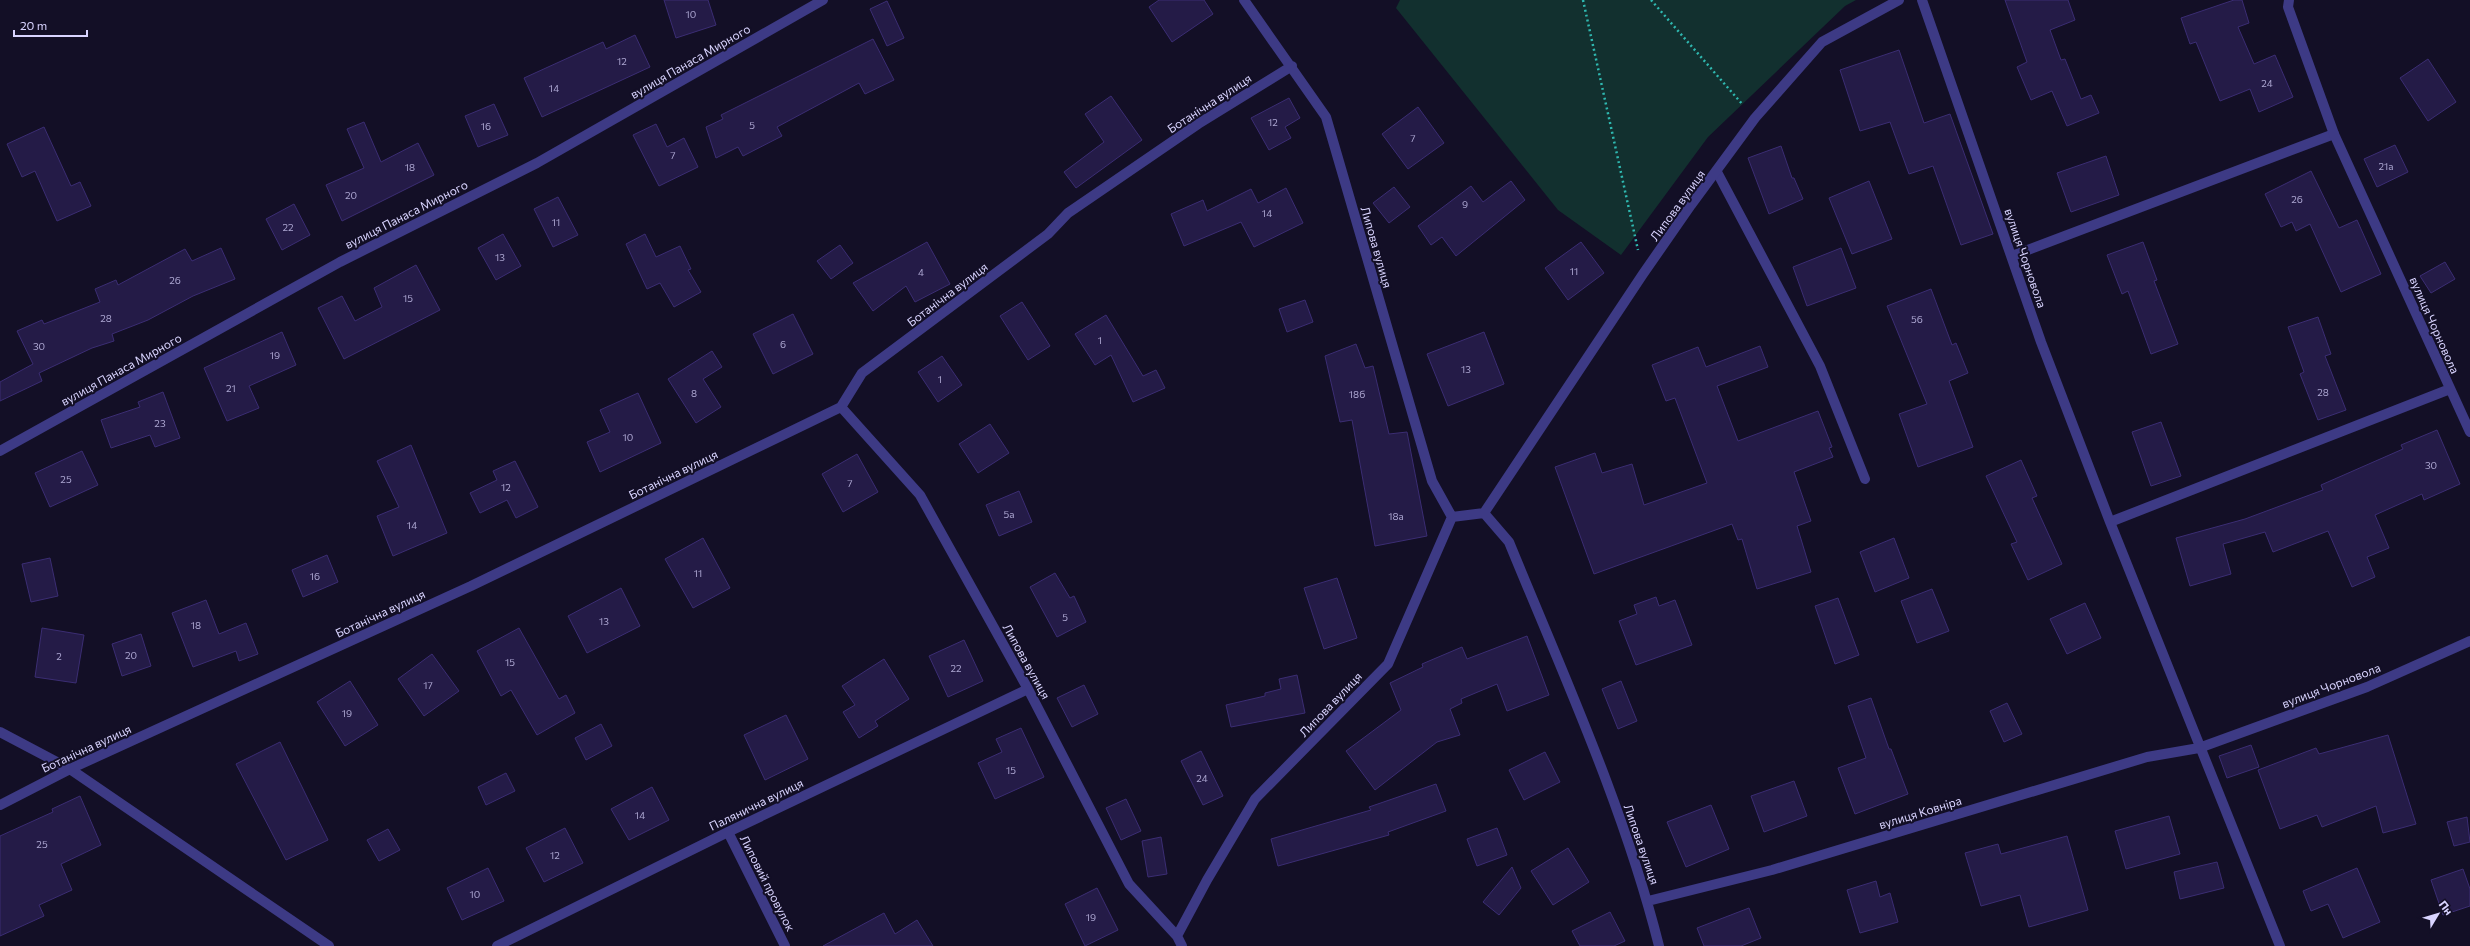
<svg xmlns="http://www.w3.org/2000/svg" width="2470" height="946" font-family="Commissioner,sans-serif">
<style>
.green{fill:#12302f}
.building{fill:#241b47;stroke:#3b2d73}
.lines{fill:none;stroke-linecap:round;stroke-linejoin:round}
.path{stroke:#2fb8b0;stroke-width:2.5;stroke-dasharray:2 3;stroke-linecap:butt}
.service{stroke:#3d3a85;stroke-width:10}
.minor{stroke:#3d3a85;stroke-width:10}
.labels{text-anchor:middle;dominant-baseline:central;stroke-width:4;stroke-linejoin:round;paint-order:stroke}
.number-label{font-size:10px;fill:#aca6d1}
.street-label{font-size:12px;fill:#d9d4ff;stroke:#130f26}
</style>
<rect width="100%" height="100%" fill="#130f26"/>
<path class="green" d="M 1400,0 L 1856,0 L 1845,6 L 1708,137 L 1621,255 L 1558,210 L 1396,8 Z"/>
<path class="building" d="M 664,0 L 708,0 L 716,25 L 676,38 Z
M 1159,0 L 1204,0 L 1213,14 L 1172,42 L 1149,7 Z
M 2005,0 L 2068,0 L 2075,20 L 2050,30 L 2061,60 L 2065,59 L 2081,99 L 2091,95 L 2099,113 L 2067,126 L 2052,91 L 2031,100 L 2017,67 L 2027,62 Z
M 2234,0 L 2242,0 L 2249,23 L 2238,27 L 2254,64 L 2275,55 L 2293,97 L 2259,112 L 2250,89 L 2220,101 L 2196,42 L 2190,44 L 2181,18 Z
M 887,1 L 904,38 L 887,46 L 870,9 Z
M 635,35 L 650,67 L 542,117 L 524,78 L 603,42 L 606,49 Z
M 873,39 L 894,80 L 865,94 L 859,83 L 777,127 L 782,136 L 743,156 L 738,147 L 716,158 L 706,127 L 723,119 L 721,115 Z
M 1899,50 L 1924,123 L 1950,114 L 1993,234 L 1961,245 L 1933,166 L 1909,174 L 1890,122 L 1860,131 L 1840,70 Z
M 2428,59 L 2456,102 L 2428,121 L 2400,78 Z
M 1111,96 L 1142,140 L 1076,188 L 1064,172 L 1104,142 L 1085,114 Z
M 1289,98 L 1300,118 L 1285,127 L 1291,138 L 1269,150 L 1251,118 Z
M 494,104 L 508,135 L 478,147 L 465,116 Z
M 1418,107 L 1444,143 L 1408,169 L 1382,134 Z
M 364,122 L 381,162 L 418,143 L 434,175 L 342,221 L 326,185 L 364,168 L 347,129 Z
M 656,124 L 667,147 L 684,138 L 698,167 L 659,186 L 633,135 Z
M 44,127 L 71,186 L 80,182 L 91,206 L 57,221 L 35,171 L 22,177 L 7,144 Z
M 2395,145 L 2408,172 L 2377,187 L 2364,159 Z
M 1781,146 L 1792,178 L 1794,178 L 1803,199 L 1769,214 L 1748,158 Z
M 2106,156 L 2119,195 L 2071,212 L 2057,173 Z
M 2311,171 L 2339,228 L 2357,220 L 2381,274 L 2341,292 L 2310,224 L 2296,231 L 2292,222 L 2281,227 L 2265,194 Z
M 1511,181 L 1525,200 L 1456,256 L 1442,237 L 1431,245 L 1418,226 L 1471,186 L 1483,202 Z
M 1869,181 L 1892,239 L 1852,254 L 1829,198 Z
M 1394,187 L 1410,207 L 1389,223 L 1373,203 Z
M 1286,188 L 1303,223 L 1254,247 L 1241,222 L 1184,246 L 1171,214 L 1203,200 L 1207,211 L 1251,189 L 1258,203 Z
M 558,197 L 578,235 L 553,247 L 534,209 Z
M 294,204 L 310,235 L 282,250 L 266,219 Z
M 503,234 L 521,266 L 496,280 L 478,248 Z
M 645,234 L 656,257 L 680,246 L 691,269 L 688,270 L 701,292 L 674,307 L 660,283 L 647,289 L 626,244 Z
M 927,242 L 950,284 L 915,302 L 906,286 L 873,311 L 853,283 Z
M 1581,242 L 1604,273 L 1568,300 L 1545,268 Z
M 2143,242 L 2157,280 L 2154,281 L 2178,344 L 2151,354 L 2128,291 L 2122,294 L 2107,255 Z
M 840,245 L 853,263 L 831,279 L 817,261 Z
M 221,248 L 235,279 L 193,296 L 148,320 L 112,334 L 114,341 L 92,348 L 39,373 L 42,381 L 0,401 L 0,382 L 33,364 L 17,331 L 42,320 L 44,324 L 100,302 L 95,289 L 116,280 L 118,285 L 185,249 L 192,261 Z
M 1841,248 L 1856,288 L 1807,306 L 1793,267 Z
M 2445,262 L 2455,279 L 2431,293 L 2420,276 Z
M 416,265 L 440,310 L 344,359 L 318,308 L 342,296 L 355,321 L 382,307 L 374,288 Z
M 1931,289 L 1952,345 L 1956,343 L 1968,373 L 1949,381 L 1973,447 L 1918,467 L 1899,414 L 1927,404 L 1887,306 Z
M 1305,300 L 1313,322 L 1287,332 L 1279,309 Z
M 1022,302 L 1050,346 L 1028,360 L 1000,316 Z
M 793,314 L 813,354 L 773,374 L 753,334 Z
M 1106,315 L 1143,376 L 1156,370 L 1165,388 L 1133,402 L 1111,355 L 1095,365 L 1075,334 Z
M 2318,317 L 2331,354 L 2325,356 L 2346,410 L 2318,420 L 2300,374 L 2304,372 L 2288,327 Z
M 282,332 L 296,365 L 249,386 L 259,408 L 227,421 L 204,368 Z
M 1484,332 L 1504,384 L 1448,406 L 1427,354 Z
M 1356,344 L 1365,368 L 1373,366 L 1389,434 L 1407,432 L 1427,536 L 1375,546 L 1352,420 L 1340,422 L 1325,356 Z
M 1760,346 L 1768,367 L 1717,386 L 1738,441 L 1818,411 L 1832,447 L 1829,448 L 1833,457 L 1794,472 L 1811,521 L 1797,526 L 1811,572 L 1757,589 L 1742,539 L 1738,540 L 1732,524 L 1594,574 L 1555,467 L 1595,453 L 1602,473 L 1632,464 L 1644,505 L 1707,483 L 1675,398 L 1666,401 L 1652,365 L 1698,347 L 1706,367 Z
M 712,351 L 722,367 L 703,379 L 721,407 L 696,423 L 668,379 Z
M 942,356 L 962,385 L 938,402 L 918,372 Z
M 163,392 L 180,438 L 155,447 L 150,435 L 111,448 L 101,420 L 140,407 L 138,402 Z
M 638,393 L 661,443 L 600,472 L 587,442 L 610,432 L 600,410 Z
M 2161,422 L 2181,476 L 2151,486 L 2132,432 Z
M 990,424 L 1009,453 L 978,473 L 959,444 Z
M 2437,430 L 2460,484 L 2424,500 L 2422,494 L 2375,515 L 2389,548 L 2367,557 L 2375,577 L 2352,587 L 2328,531 L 2273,552 L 2265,532 L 2223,544 L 2231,574 L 2190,586 L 2176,538 L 2245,519 L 2323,490 L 2321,485 L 2403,449 L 2401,445 Z
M 411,445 L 447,533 L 393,556 L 377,516 L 399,507 L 377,461 Z
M 82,451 L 98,485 L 50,507 L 35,473 Z
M 857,454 L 878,492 L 843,512 L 822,474 Z
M 2021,460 L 2037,496 L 2032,498 L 2062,564 L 2028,580 L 2011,544 L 2017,542 L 1986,476 Z
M 515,461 L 538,507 L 516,518 L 507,500 L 480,513 L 470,493 L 497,480 L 493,471 Z
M 1019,491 L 1032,522 L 999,536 L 986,505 Z
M 703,538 L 730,588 L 693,608 L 665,559 Z
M 1894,538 L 1909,578 L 1875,592 L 1860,552 Z
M 327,555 L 338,582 L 303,597 L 292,570 Z
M 50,558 L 58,596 L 31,602 L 22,564 Z
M 1055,573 L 1070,598 L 1074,596 L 1086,622 L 1057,637 L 1030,587 Z
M 1337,578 L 1357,638 L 1324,649 L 1304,588 Z
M 621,588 L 640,626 L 587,653 L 568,616 Z
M 1932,589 L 1949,631 L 1917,643 L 1901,601 Z
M 1656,597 L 1659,606 L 1675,600 L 1692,645 L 1636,665 L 1619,621 L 1637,614 L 1634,605 Z
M 1838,598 L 1859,655 L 1835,664 L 1815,606 Z
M 206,600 L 219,634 L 246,623 L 258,654 L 239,661 L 236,651 L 193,667 L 172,613 Z
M 2085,603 L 2101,638 L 2067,654 L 2050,619 Z
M 42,628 L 84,635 L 76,683 L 35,677 Z
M 519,628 L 559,699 L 566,695 L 575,713 L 537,735 L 511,690 L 501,696 L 477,651 Z
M 141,634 L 151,666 L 122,676 L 112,644 Z
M 1527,636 L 1549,695 L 1507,711 L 1497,684 L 1461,699 L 1462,703 L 1450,709 L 1460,735 L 1437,742 L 1375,790 L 1346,751 L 1401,710 L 1390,683 L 1423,667 L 1422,664 L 1462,647 L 1467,659 Z
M 964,640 L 983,681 L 948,697 L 929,656 Z
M 432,654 L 459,691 L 424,716 L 398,679 Z
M 884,659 L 909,699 L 875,721 L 878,726 L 859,738 L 843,712 L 855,705 L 842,686 Z
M 1297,675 L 1305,713 L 1231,727 L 1226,705 L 1265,696 L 1265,693 L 1281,689 L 1279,679 Z
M 350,681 L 378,725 L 345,746 L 317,702 Z
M 1621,681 L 1637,721 L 1618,729 L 1602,689 Z
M 1084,685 L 1098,714 L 1072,727 L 1057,698 Z
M 1871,698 L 1889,749 L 1891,749 L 1908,794 L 1855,814 L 1838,768 L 1866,758 L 1848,706 Z
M 2007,703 L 2022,734 L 2004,742 L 1990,711 Z
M 786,715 L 808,759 L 765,780 L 744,735 Z
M 601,724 L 612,746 L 586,760 L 575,738 Z
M 1021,728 L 1044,777 L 995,799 L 978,763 L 1002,752 L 996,739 Z
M 2388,735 L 2416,824 L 2383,833 L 2376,806 L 2322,827 L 2317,815 L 2280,829 L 2258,770 L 2316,748 L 2319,754 Z
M 280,742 L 328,840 L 286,860 L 236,764 Z
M 2251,745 L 2259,767 L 2227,778 L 2219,756 Z
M 1201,751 L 1223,796 L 1203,805 L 1181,761 Z
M 1545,752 L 1560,782 L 1524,800 L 1509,770 Z
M 506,773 L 515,791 L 486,805 L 478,787 Z
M 1794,781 L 1807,816 L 1764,832 L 1751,796 Z
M 1436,784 L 1446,811 L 1388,832 L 1389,835 L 1278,866 L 1271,839 L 1371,810 L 1369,807 Z
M 652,787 L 669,820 L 629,840 L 611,809 Z
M 80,796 L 101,845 L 61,864 L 72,890 L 39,905 L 44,916 L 0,936 L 0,836 L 53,812 L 52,809 Z
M 1126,799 L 1141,831 L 1121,840 L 1106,808 Z
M 1711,805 L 1729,849 L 1686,867 L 1667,822 Z
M 2169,816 L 2180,854 L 2126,869 L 2115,831 Z
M 2467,817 L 2470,842 L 2454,846 L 2447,822 Z
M 565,828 L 583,863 L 544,882 L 526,848 Z
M 1497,828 L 1507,855 L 1477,866 L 1467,839 Z
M 388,829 L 400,850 L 379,861 L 367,840 Z
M 2067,836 L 2088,910 L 2029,927 L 2020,895 L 1981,906 L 1965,853 L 1998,844 L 2001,854 Z
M 1161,837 L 1167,874 L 1148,877 L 1142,841 Z
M 1568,848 L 1589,882 L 1553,905 L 1531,871 Z
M 2217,862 L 2224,888 L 2180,899 L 2174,872 Z
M 1512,867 L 1521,888 L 1499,915 L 1483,902 Z
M 488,868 L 504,901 L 462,920 L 447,888 Z
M 2357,868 L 2380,922 L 2343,938 L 2328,904 L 2311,911 L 2303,891 Z
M 2463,869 L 2470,889 L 2470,906 L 2443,915 L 2431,880 Z
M 1876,881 L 1880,897 L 1890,893 L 1898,922 L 1860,933 L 1847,890 Z
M 1097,888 L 1118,930 L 1085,946 L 1065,904 Z
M 1749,908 L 1761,938 L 1741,946 L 1704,946 L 1697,928 Z
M 1610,912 L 1625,941 L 1614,946 L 1580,946 L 1572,931 Z
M 884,913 L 895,934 L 917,920 L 933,946 L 823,946 Z"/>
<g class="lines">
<path class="path" d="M 1583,0 L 1638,250
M 1651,0 L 1743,105"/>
<path class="service" d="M 1717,172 L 1820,366 L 1865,479
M 2012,256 L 2334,134"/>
<path class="minor" d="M 1244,0 L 1326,117 L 1432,481 L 1452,517
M 1922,0 L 2041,342 L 2110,522 L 2280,946
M 2289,0 L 2288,7 L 2334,134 L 2470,432
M 841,407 L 920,495 L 1028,689 L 1129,884 L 1177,936 L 1182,946
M 0,451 L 340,262 L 537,163 L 823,0
M 1484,513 L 1509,542 C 1563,674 1624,807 1659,946
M 2110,522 L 2450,389
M 0,732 L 70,769 L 329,946
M 0,805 L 70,769 L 471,586 L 841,407 L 862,373 L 1048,234 L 1068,213 L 1198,124 L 1292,66
M 728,832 L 785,946
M 1648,901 L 1772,870 L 2147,757 L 2199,748 L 2367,687 L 2470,641
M 1177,936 L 1207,880 L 1255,799 L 1388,664 L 1452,517 L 1484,513 L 1643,274 L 1691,205 L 1755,118 L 1822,42 L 1899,0
M 497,946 L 728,832 L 1028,689"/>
</g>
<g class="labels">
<g class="number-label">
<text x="691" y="14">10</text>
<text x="622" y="61">12</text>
<text x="2267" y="83">24</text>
<text x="554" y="88">14</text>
<text x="1273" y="122">12</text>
<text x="752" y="125">5</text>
<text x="486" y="126">16</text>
<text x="1413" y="138">7</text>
<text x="673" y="155">7</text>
<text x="2386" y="166">21а</text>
<text x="410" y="167">18</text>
<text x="351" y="195">20</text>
<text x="2297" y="199">26</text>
<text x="1465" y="204">9</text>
<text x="1267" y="213">14</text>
<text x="556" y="222">11</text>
<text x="288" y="227">22</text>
<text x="500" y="257">13</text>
<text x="1574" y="271">11</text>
<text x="921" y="272">4</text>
<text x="175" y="280">26</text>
<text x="408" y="298">15</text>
<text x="106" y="318">28</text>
<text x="1917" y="319">56</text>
<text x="1100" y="340">1</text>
<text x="783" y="344">6</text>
<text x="39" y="346">30</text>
<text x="275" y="355">19</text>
<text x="1466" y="369">13</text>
<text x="940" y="379">1</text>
<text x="231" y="388">21</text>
<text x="2323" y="392">28</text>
<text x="694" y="393">8</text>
<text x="1357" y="394">18б</text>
<text x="160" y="423">23</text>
<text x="628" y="437">10</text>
<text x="2431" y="465">30</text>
<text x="66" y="479">25</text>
<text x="850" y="483">7</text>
<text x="506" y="487">12</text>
<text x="1009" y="514">5а</text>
<text x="1396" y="516">18а</text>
<text x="412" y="525">14</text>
<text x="698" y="573">11</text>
<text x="315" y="576">16</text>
<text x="1065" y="617">5</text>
<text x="604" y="621">13</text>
<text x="196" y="625">18</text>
<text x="131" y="655">20</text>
<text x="59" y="656">2</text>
<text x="510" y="662">15</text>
<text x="956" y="668">22</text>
<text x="428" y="685">17</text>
<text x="347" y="713">19</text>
<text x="1011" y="770">15</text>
<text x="1202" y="778">24</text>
<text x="640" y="815">14</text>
<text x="42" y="844">25</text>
<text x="555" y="855">12</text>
<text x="475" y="894">10</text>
<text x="1091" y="917">19</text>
</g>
<g class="street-label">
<text transform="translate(690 61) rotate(-30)">вулиця Панаса Мирного</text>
<text transform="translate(1209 103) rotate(-33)">Ботанічна вулиця</text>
<text transform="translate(1677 205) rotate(-54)">Липова вулиця</text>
<text transform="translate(406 214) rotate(-27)">вулиця Панаса Мирного</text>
<text transform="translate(1377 247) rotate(74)">Липова вулиця</text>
<text transform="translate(2026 258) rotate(71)">вулиця Чорновола</text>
<text transform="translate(947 294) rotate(-37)">Ботанічна вулиця</text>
<text transform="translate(2435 325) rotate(66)">вулиця Чорновола</text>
<text transform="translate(121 369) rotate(-29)">вулиця Панаса Мирного</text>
<text transform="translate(673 474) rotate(-26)">Ботанічна вулиця</text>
<text transform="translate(380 613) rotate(-25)">Ботанічна вулиця</text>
<text transform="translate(1027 661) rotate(61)">Липова вулиця</text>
<text transform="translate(2331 685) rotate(-21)">вулиця Чорновола</text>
<text transform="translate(1330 704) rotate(-46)">Липова вулиця</text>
<text transform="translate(86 748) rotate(-25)">Ботанічна вулиця</text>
<text transform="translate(756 804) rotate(-26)">Палянична вулиця</text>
<text transform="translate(1920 812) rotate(-17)">вулиця Ковніра</text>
<text transform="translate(1642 844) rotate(71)">Липова вулиця</text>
<text transform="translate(768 883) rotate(63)">Липовий провулок</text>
</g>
</g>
<g transform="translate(2438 914) rotate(52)" stroke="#130f26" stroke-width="3" paint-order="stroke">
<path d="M0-3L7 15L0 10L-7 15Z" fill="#d9d4ff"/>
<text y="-6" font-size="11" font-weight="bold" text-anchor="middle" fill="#d9d4ff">Пн</text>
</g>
<path d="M14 30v6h73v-6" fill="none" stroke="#d9d4ff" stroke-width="2"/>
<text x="20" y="30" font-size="12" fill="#d9d4ff" stroke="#130f26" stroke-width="3" paint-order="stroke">20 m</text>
</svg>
